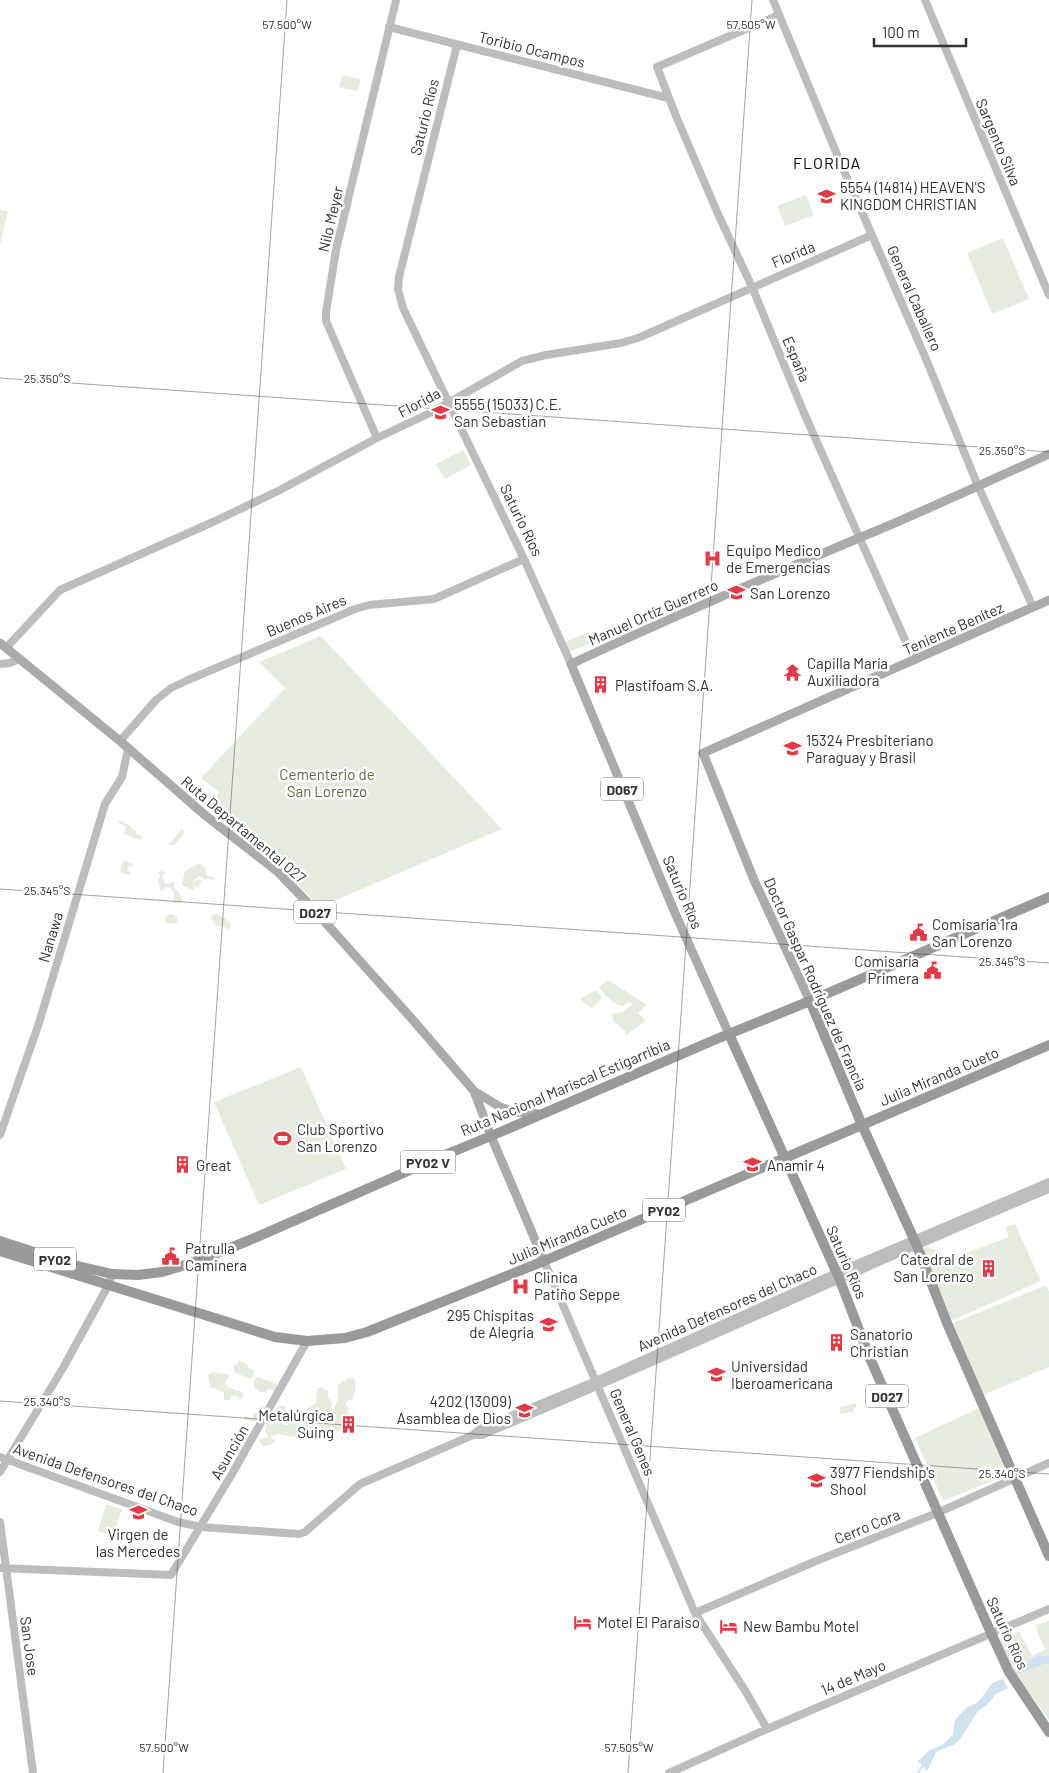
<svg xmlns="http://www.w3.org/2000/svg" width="1049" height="1773" font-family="Barlow,sans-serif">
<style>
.green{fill:#e6ecdf}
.water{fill:#cfe2ee}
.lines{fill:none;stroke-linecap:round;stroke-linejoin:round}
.stream{stroke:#cfe2ee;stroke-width:2}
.secondary{stroke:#bdbdbd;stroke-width:8}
.primary{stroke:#ababab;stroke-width:9}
.highway{stroke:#9a9a9a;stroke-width:10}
.ticks{fill:none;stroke:#333;stroke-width:1;stroke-opacity:0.45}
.labels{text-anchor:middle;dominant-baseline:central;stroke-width:5;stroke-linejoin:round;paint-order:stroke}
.shield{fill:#fff;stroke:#707070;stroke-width:1}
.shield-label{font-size:14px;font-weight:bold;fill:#333}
.street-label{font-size:15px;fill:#333;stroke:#fff}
.poi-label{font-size:15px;fill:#333;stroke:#fff;text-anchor:start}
.park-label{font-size:15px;fill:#56703f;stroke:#fff}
.neighbourhood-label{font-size:16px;letter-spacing:1px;fill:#000;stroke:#fff}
.ticks-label{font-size:12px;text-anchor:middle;fill:#333;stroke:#fff;stroke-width:5;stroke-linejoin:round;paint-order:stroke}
</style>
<rect width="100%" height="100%" fill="#fff"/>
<path class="green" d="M 342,75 L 361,79 L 358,91 L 339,87 Z
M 806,195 L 814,215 L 785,226 L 777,206 Z
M 0,210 L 8,211 L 0,245 Z
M 1003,238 L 1029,299 L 992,314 L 967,253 Z
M 463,450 L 471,465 L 445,479 L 436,464 Z
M 588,632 L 593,642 L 570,652 L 566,642 Z
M 321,636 L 502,829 L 320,907 L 282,868 L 212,809 L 219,792 L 201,778 L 285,688 L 259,662 Z
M 119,820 L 131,826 L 131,828 L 136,831 L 136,834 L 142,837 L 140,840 L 124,834 L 126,827 L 118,822 Z
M 181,830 L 183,830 L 184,834 L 174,845 L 169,845 Z
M 123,860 L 135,865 L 128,867 L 127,871 L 131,872 L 129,875 L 120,872 Z
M 200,863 L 206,869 L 207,873 L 205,875 L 215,878 L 212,880 L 208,878 L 206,880 L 199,876 L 192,882 L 199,879 L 202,881 L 199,886 L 200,888 L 195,887 L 193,890 L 183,886 L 182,883 L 185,871 Z
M 161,870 L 166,873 L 162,876 L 165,884 L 168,884 L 172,882 L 175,883 L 174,887 L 182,897 L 182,902 L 173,903 L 174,893 L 171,888 L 166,887 L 162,891 L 159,889 L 160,884 L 158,883 L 160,875 L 158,872 Z
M 172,914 L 177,917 L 177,922 L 174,924 L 167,923 L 164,920 L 166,916 Z
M 213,914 L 217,914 L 230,922 L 230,930 L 222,926 L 216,926 L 211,919 Z
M 608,980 L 647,1005 L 638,1013 L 646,1021 L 626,1035 L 625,1031 L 613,1021 L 612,1014 C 621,1014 626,1010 632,1004 L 629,1002 L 622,1006 C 612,1004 605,995 599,987 Z
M 596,990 L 602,998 L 592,1009 L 580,999 Z
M 301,1067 L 346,1169 L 259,1205 L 214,1102 Z
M 1015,1224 L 1041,1281 L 951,1321 L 921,1249 L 928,1247 L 953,1258 L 1009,1237 L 1005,1227 Z
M 1046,1285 L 1049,1292 L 1049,1367 L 983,1395 L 953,1323 Z
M 240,1361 L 247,1364 L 248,1367 L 254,1370 L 254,1376 L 250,1379 L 234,1372 L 234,1364 L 236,1365 Z
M 212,1372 L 230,1375 L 225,1383 L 226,1386 L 244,1393 L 242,1399 L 232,1395 L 230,1400 L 224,1400 L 224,1393 L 210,1387 L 208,1375 Z
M 258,1377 L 277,1384 L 275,1391 L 268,1389 L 266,1393 L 260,1392 L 255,1388 L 253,1381 Z
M 353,1377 C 357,1383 355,1393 353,1399 L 346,1402 L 346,1405 L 349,1409 L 342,1430 L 332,1432 L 328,1436 L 320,1435 L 320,1424 L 318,1419 L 313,1417 L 311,1420 L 312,1434 L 305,1439 L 279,1434 L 271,1436 L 275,1442 L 270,1445 L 263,1446 L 259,1442 L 262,1438 L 267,1438 L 268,1435 L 265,1431 L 267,1420 L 279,1406 L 284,1406 L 286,1408 L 286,1414 L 279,1417 L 284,1425 L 288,1425 L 288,1423 L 283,1420 L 287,1415 L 289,1415 L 297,1419 L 301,1417 L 303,1412 L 316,1403 L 317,1389 L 322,1387 L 328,1391 L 328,1397 L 332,1403 L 330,1410 L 333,1410 L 338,1399 L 338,1385 L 348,1378 Z
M 853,1404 L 857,1404 L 852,1413 L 849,1412 L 841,1414 L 839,1407 Z
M 262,1406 L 264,1408 L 257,1421 L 244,1420 L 244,1416 L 252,1418 L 254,1413 L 259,1413 Z
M 979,1408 L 1007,1475 L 943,1501 L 915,1438 Z
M 106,1504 L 122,1509 L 113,1536 L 98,1531 Z
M 1049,1621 L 1049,1720 L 1018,1677 L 1000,1641 L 1019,1631 L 1032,1656 L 1045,1650 L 1035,1625 Z"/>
<path class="water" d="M 1037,1656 L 1049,1656 L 1049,1664 L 1044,1664 L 1015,1675 L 1012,1669 Z
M 1003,1679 L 1008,1688 L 996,1694 L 987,1705 L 978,1711 L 960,1739 L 955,1744 L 936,1752 L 927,1771 L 918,1761 L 930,1750 L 942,1745 L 953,1735 L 955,1720 L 967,1707 L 975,1704 L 982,1698 L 992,1683 Z"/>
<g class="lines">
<path class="stream" d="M 918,1773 L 923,1765"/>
<path class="secondary" d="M 773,0 L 841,164 L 926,359 L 978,486 L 1033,607
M 925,0 L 1049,295
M 779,15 L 657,67 L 676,116 L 718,214 L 752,287 L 804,413 L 914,660
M 389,27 L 668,98
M 457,45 L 399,277 L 398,289 L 403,308 L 524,559 L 571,664
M 377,438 L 326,321 L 326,312 L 336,250 L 396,0
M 6,648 L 60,590 L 213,522 L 278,491 L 377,438 L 430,413 L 522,361 L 546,355 L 621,343 L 638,338 L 872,235
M 0,664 L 10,663 L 19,659
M 120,741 L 156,700 L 171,688 L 188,680 L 355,609 L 369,605 L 434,599 L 524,559
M 0,1135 L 39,1023 L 105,804 L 122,777 L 128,749
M 544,1261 L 695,1613 L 746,1692 L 767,1729
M 473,1435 L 482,1435 C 672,1356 859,1268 1049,1189
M 0,1457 L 178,1522 L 201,1527 L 299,1534 L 305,1532 L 360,1484 L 473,1435 L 480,1429 L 596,1381 L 836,1273 L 1049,1182
M 0,1472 L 63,1368 L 109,1284 L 112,1274
M 0,1522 L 33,1773
M 0,1568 L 171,1575 L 232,1474 L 307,1341
M 695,1613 L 816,1561 L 937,1513 L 1049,1463
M 669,1773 L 767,1729 L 1049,1609"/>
<path class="primary" d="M 0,643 L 120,741 L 206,816 L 278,872 L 306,901 L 412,1019 L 474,1091 L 491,1136 L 544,1261
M 810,1001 L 754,880 L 703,753 L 1049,600
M 729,1034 L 675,913 L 571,664 C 666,619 762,579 859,538 C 923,512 986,482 1049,454
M 474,1091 L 500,1107 L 515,1112 L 541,1114"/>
<path class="highway" d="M 810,1001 L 862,1125 L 917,1246 L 947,1323 L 1049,1556
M 729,1034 L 839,1278 L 869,1356 L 991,1633 L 1009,1672 L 1049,1732
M 0,1241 L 74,1265 L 112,1274 L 138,1275 L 162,1272 L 192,1263 L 250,1240 L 440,1157 L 491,1136 L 719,1038 L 810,1001 L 1049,897
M 0,1251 L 275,1337 L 307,1341 L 345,1338 L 367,1332 L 544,1261 L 1049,1045"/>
</g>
<path class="ticks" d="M 0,378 L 1049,452M 0,889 L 1049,963M 0,1401 L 1049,1474M 163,1773 L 287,0M 628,1773 L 752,0"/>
<defs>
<symbol id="school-bare" viewBox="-9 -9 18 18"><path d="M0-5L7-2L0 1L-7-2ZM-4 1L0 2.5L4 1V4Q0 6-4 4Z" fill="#e63946" stroke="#fff" stroke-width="2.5" paint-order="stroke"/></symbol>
<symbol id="hospital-bare" viewBox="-9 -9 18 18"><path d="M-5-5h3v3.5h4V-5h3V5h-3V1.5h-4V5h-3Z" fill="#e63946" stroke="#fff" stroke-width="2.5" paint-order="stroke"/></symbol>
<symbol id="temple-bare" viewBox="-9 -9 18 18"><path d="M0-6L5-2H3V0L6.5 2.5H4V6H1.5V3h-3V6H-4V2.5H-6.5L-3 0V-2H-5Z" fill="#e63946" stroke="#fff" stroke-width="2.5" paint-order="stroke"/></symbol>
<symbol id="building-bare" viewBox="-9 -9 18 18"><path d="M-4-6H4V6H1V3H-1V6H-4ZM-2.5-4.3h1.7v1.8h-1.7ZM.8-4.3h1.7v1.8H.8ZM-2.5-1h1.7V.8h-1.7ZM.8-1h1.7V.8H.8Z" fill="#e63946" stroke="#fff" stroke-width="2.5" paint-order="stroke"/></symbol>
<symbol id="civic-bare" viewBox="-9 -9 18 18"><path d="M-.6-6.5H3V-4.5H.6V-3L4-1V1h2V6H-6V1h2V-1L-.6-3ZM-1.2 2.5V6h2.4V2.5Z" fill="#e63946" stroke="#fff" stroke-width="2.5" paint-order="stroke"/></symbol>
<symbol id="stadium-bare" viewBox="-9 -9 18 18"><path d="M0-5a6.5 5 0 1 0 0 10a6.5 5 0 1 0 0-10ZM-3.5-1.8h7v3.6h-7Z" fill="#e63946" stroke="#fff" stroke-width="2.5" paint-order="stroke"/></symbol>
<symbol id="university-bare" viewBox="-9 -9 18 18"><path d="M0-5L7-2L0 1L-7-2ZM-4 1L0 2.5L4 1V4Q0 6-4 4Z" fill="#e63946" stroke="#fff" stroke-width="2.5" paint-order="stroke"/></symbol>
<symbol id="hotel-bare" viewBox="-9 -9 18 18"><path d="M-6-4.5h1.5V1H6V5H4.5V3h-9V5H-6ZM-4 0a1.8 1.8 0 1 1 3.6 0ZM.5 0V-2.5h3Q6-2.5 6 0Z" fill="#e63946" stroke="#fff" stroke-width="2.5" paint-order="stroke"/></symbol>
</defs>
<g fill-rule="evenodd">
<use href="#school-bare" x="814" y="184" width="25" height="25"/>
<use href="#school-bare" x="428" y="400" width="25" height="25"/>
<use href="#hospital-bare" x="700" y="546" width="25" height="25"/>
<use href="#school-bare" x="724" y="580" width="25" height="25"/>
<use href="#temple-bare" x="780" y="660" width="25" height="25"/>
<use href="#building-bare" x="588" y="672" width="25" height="25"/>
<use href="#school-bare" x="780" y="736" width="25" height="25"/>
<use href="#civic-bare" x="906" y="920" width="25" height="25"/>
<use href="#civic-bare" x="920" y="958" width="25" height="25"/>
<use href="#stadium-bare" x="270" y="1126" width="25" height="25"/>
<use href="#building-bare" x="170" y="1152" width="25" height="25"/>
<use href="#school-bare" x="740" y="1152" width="25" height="25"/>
<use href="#civic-bare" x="158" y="1244" width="25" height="25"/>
<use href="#building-bare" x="976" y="1256" width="25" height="25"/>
<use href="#hospital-bare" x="508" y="1274" width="25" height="25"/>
<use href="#school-bare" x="536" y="1312" width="25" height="25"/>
<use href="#building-bare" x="824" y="1330" width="25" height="25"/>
<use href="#university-bare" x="704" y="1362" width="25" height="25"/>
<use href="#school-bare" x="512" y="1398" width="25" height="25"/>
<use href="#building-bare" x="336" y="1412" width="25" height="25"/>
<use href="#school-bare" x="804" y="1468" width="25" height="25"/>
<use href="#school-bare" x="126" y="1500" width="25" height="25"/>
<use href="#hotel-bare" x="570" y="1610" width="25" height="25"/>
<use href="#hotel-bare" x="716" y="1614" width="25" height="25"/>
</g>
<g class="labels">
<g class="shield">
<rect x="601" y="777.5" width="42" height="23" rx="4"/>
<rect x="294" y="900.5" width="42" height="23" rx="4"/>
<rect x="400.5" y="1150.5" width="55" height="23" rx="4"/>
<rect x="643" y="1198.5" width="42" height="23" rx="4"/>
<rect x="34" y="1247.5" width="42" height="23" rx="4"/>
<rect x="866" y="1384.5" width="42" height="23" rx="4"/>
</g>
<g class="shield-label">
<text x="622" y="789">D067</text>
<text x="315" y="912">D027</text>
<text x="428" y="1162">PY02 V</text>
<text x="664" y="1210">PY02</text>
<text x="55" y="1259">PY02</text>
<text x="887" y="1396">D027</text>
</g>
<g class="street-label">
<text transform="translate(532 49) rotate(14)">Toribio Ocampos</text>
<text transform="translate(424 117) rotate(-76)">Saturio Ríos</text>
<text transform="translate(999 142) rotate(67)">Sargento Silva</text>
<text transform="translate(330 219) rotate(-77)">Nilo Meyer</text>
<text transform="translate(793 254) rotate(-23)">Florida</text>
<text transform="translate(915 298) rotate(66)">General Caballero</text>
<text transform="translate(797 359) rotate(67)">España</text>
<text transform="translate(419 402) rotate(-28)">Florida</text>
<text transform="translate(522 520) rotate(64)">Saturio Ríos</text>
<text transform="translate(653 612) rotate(-24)">Manuel Ortíz Guerrero</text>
<text transform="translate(306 615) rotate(-23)">Buenos Aires</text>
<text transform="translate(953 628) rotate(-24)">Teniente Benítez</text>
<text transform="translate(244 829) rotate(40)">Ruta Departamental 027</text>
<text transform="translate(683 892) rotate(67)">Saturio Ríos</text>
<text transform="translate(50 937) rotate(-73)">Nanawa</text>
<text transform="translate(816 984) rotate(66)">Doctor Gaspar Rodríguez de Francia</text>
<text transform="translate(939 1076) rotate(-23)">Julia Miranda Cueto</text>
<text transform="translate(565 1087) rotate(-23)">Ruta Nacional Mariscal Estigarribia</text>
<text transform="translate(567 1235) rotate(-23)">Julia Miranda Cueto</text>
<text transform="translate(847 1262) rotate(66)">Saturio Ríos</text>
<text transform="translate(727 1307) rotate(-24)">Avenida Defensores del Chaco</text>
<text transform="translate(633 1432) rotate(67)">General Genes</text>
<text transform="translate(229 1452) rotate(-60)">Asunción</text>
<text transform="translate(106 1479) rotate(19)">Avenida Defensores del Chaco</text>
<text transform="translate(867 1526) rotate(-22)">Cerro Cora</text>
<text transform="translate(1008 1633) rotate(65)">Saturio Ríos</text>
<text transform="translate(30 1646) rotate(82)">San Jose</text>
<text transform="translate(853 1677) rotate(-23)">14 de Mayo</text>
</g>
<g class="poi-label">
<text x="840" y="187">5554 (14814) HEAVEN'S<tspan x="840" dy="17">KINGDOM CHRISTIAN</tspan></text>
<text x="454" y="404">5555 (15033) C.E.<tspan x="454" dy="17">San Sebastian</tspan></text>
<text x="726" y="550">Equipo Medico<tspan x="726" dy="17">de Emergencias</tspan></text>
<text x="750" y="593">San Lorenzo</text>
<text x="807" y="663">Capilla María<tspan x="807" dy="17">Auxiliadora</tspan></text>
<text x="615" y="685">Plastifoam S.A.</text>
<text x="806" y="740">15324 Presbiteriano<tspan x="806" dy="17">Paraguay y Brasil</tspan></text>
<text x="932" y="924">Comisaría 1ra<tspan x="932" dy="17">San Lorenzo</tspan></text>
<text x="919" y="961" text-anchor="end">Comisaría<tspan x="919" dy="17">Primera</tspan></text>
<text x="297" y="1129">Club Sportivo<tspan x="297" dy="17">San Lorenzo</tspan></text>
<text x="196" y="1165">Great</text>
<text x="767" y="1165">Anamir 4</text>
<text x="185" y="1248">Patrulla<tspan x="185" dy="17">Caminera</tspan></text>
<text x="974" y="1259" text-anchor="end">Catedral de<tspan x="974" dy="17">San Lorenzo</tspan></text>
<text x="534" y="1277">Clinica<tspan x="534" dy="17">Patiño Seppe</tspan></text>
<text x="534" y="1315" text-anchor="end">295 Chispitas<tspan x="534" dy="17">de Alegria</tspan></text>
<text x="850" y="1334">Sanatorio<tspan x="850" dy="17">Christian</tspan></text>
<text x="731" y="1366">Universidad<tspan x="731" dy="17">Iberoamericana</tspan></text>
<text x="511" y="1401" text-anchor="end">4202 (13009)<tspan x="511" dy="17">Asamblea de Dios</tspan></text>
<text x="334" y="1415" text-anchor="end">Metalúrgica<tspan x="334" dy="17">Suing</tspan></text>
<text x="830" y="1472">3977 Fiendship's<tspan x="830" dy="17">Shool</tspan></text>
<text x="138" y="1534" text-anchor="middle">Virgen de<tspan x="138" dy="17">las Mercedes</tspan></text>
<text x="597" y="1622">Motel El Paraiso</text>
<text x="743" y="1626">New Bambu Motel</text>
</g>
<g class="park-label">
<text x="327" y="774">Cementerio de<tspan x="327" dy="17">San Lorenzo</tspan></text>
</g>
<g class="neighbourhood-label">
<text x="827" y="162">FLORIDA</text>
</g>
</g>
<g class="ticks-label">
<text x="287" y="29">57.500°W</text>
<text x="751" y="29">57.505°W</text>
<text x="47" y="383">25.350°S</text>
<text x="1002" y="455">25.350°S</text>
<text x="47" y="895">25.345°S</text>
<text x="1002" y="966">25.345°S</text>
<text x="47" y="1406">25.340°S</text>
<text x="1002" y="1478">25.340°S</text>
<text x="164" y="1752">57.500°W</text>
<text x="629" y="1752">57.505°W</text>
</g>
<path d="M874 38v8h92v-8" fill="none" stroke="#333333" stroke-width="2.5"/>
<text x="882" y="38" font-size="15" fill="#333333" stroke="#ffffff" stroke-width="4" paint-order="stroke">100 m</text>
</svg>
